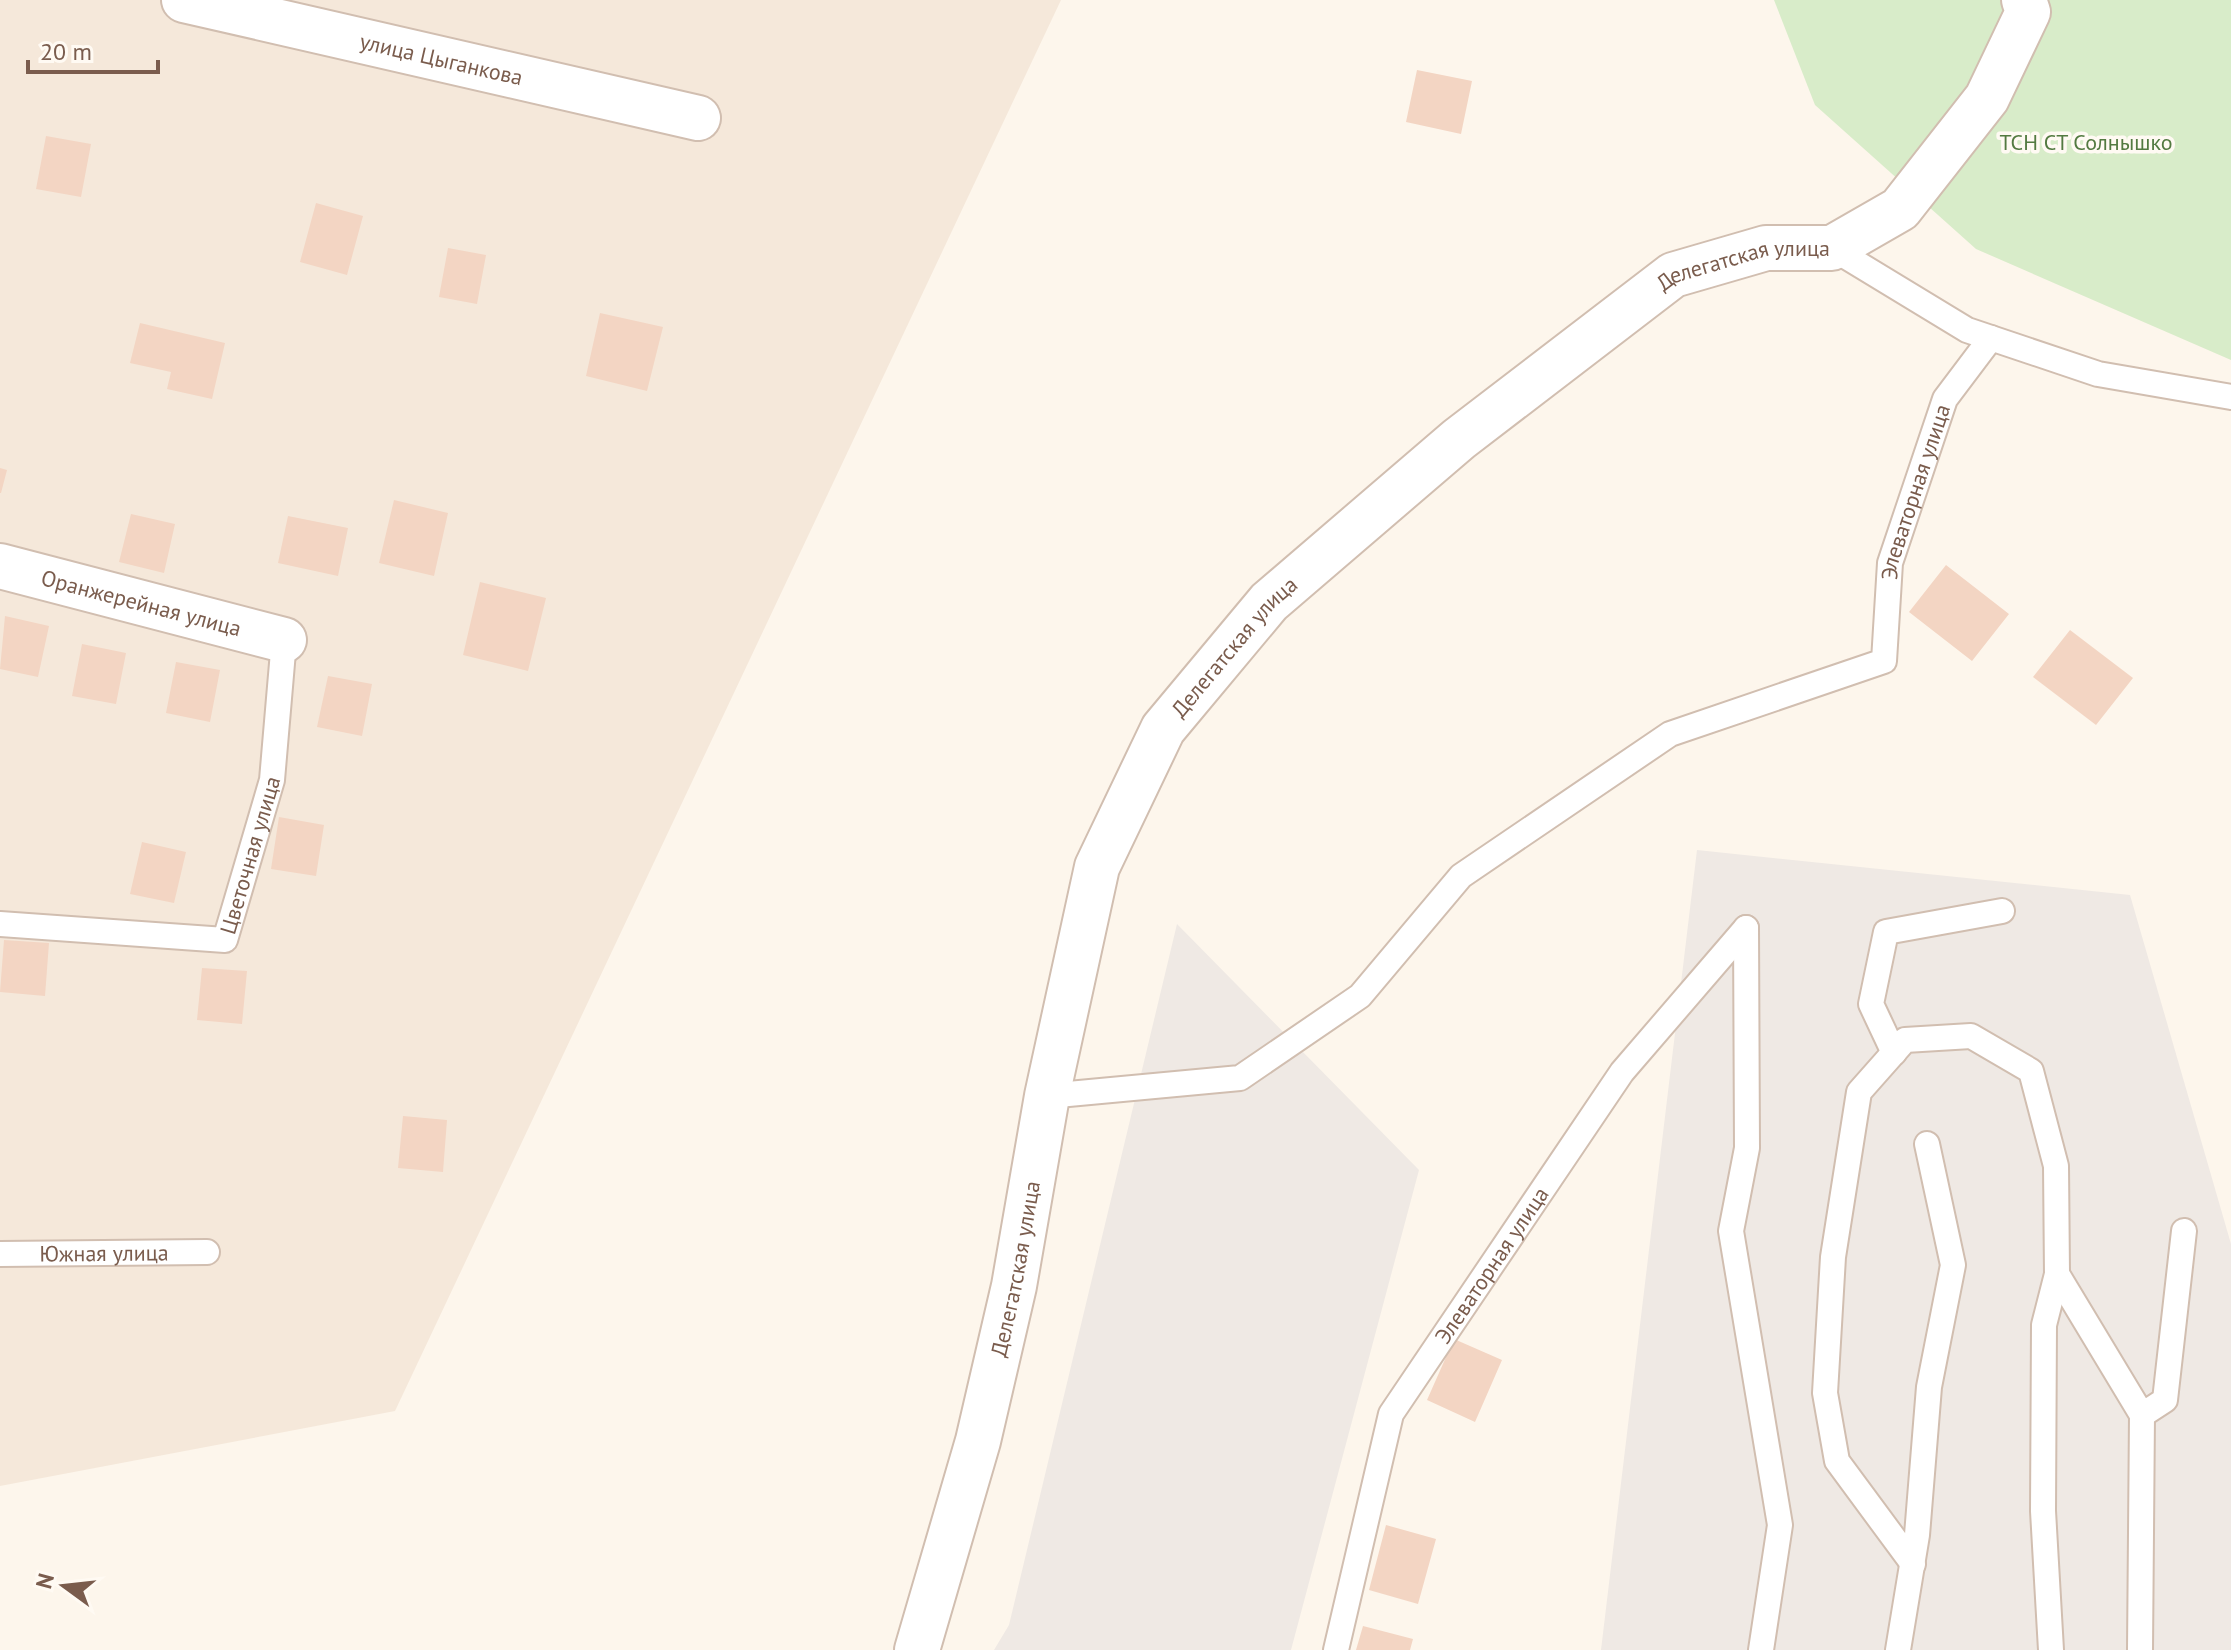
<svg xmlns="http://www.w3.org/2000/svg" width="2231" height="1650" font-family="'PT Sans',sans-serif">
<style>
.residential{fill:#f5e8da}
.industrial{fill:#efe9e4}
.green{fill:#d8ecc9}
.building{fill:#f3d5c3}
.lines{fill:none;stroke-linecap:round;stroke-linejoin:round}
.lane-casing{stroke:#d1beb0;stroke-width:28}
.street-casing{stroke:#d1beb0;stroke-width:48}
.lane{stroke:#fff;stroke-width:24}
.street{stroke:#fff;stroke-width:44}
.labels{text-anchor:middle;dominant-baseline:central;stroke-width:7;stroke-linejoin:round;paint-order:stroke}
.street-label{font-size:22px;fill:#7a5c4d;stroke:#fffaf3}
.park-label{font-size:22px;fill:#537a41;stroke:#fffaf3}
</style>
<rect width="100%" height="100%" fill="#fdf6ec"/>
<path class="residential" d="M 0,0 L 1061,0 L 395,1411 L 0,1486 Z"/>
<path class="industrial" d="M 1697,850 L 2130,895 L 2231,1244 L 2231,1650 L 1601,1650 Z
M 1177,924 L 1419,1170 L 1291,1650 L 994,1650 L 1009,1625 Z"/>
<path class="green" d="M 1774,0 L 2231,0 L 2231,360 L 1976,249 L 1815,105 Z"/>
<path class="building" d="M 1417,70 L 1472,81 L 1461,134 L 1406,122 Z
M 46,136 L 91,144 L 81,197 L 36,189 Z
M 316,203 L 363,216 L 347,275 L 300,262 Z
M 448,248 L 486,255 L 477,304 L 439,297 Z
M 600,313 L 663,327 L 647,391 L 586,376 Z
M 140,323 L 225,343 L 212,399 L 167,389 L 171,372 L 130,363 Z
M 0,468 L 7,470 L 1,493 L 0,493 Z
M 394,500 L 448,513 L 434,576 L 379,563 Z
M 131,514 L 175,524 L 164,573 L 119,562 Z
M 288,516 L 348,528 L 338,576 L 278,563 Z
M 1946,565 L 2009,614 L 1972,661 L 1909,612 Z
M 480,582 L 546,598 L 528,671 L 463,655 Z
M 5,616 L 49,626 L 38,677 L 0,669 Z
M 2070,630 L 2133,678 L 2096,725 L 2033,677 Z
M 82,644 L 126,653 L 116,704 L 72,696 Z
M 176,662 L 220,670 L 210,722 L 166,713 Z
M 328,676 L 372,684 L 362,736 L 317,727 Z
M 279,817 L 324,825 L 316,876 L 271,869 Z
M 142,842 L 186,852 L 174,903 L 130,894 Z
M 4,940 L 49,943 L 45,996 L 0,992 Z
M 202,968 L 247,971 L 242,1024 L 197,1020 Z
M 403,1116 L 447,1120 L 443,1172 L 398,1168 Z
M 1454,1339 L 1502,1360 L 1475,1422 L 1427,1400 Z
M 1386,1525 L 1436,1539 L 1418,1604 L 1369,1590 Z
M 1363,1626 L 1413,1639 L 1410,1650 L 1356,1650 Z"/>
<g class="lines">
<defs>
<g id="lane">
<path d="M 1832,248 L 1967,330 L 2098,374 L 2231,397"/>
<path id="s1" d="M 0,924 L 225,940 L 272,780 L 284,640"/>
<path d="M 1746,928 L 1747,1148 L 1731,1231 L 1780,1525 L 1761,1650"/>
<path d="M 1894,1053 L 1871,1004 L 1886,932 L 2002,911"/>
<path id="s2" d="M 1047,1096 L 1240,1078 L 1360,996 L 1461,876 L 1670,734 L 1884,661 L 1890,563 L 1945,399 L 1991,338"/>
<path id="s3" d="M 0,1254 L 207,1252"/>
<path d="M 2057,1274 L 2142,1415 L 2165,1400 L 2184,1231"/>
<path d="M 1913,1564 L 1837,1461 L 1825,1393 L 1833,1257 L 1859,1092 L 1905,1040 L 1971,1036 L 2031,1071 L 2056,1166 L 2057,1274 L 2044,1325 L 2043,1511 L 2051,1650"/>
<path id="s4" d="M 1336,1650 L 1391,1414 L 1622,1072 L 1746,928"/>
<path d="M 1898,1650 L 1917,1535 L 1929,1387 L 1953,1265 L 1927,1144"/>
<path d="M 2140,1650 L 2142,1415"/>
</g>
<g id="street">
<path id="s5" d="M 184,0 L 698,118"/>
<path id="s6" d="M 0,566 L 284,640"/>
<path id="s7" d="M 917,1650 L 978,1441 L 1014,1286 L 1047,1096 L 1097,867 L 1163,729 L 1269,602 L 1459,439 L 1673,275 L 1766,248 L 1832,248 L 1900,209 L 1987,98 L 2028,12 L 2024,0"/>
</g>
</defs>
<use href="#lane" class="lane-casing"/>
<use href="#street" class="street-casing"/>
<use href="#lane" class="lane"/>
<use href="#street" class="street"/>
</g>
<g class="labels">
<g class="street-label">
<text stroke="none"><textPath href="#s5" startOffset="264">улица Цыганкова</textPath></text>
<text stroke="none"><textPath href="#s7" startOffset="1714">Делегатская улица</textPath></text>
<text stroke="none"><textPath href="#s2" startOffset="1148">Элеваторная улица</textPath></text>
<text stroke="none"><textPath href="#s6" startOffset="146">Оранжерейная улица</textPath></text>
<text stroke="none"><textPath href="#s7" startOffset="1066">Делегатская улица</textPath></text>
<text stroke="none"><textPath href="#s1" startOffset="314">Цветочная улица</textPath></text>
<text stroke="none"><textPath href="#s3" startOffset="104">Южная улица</textPath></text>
<text stroke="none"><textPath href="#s4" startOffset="422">Элеваторная улица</textPath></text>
<text stroke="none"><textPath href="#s7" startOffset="394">Делегатская улица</textPath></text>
</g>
<g class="park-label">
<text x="2086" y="142">ТСН СТ Солнышко</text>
</g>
</g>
<g transform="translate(64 1586) rotate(285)" stroke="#fffaf3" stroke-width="6" paint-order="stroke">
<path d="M0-6L14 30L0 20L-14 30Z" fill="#7a5c4d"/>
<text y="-12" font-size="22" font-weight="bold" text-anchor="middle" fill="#7a5c4d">N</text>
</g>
<path d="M28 60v12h130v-12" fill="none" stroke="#7a5c4d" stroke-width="4"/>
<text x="40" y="60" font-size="24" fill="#7a5c4d" stroke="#fffaf3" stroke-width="6" paint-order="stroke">20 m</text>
</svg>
